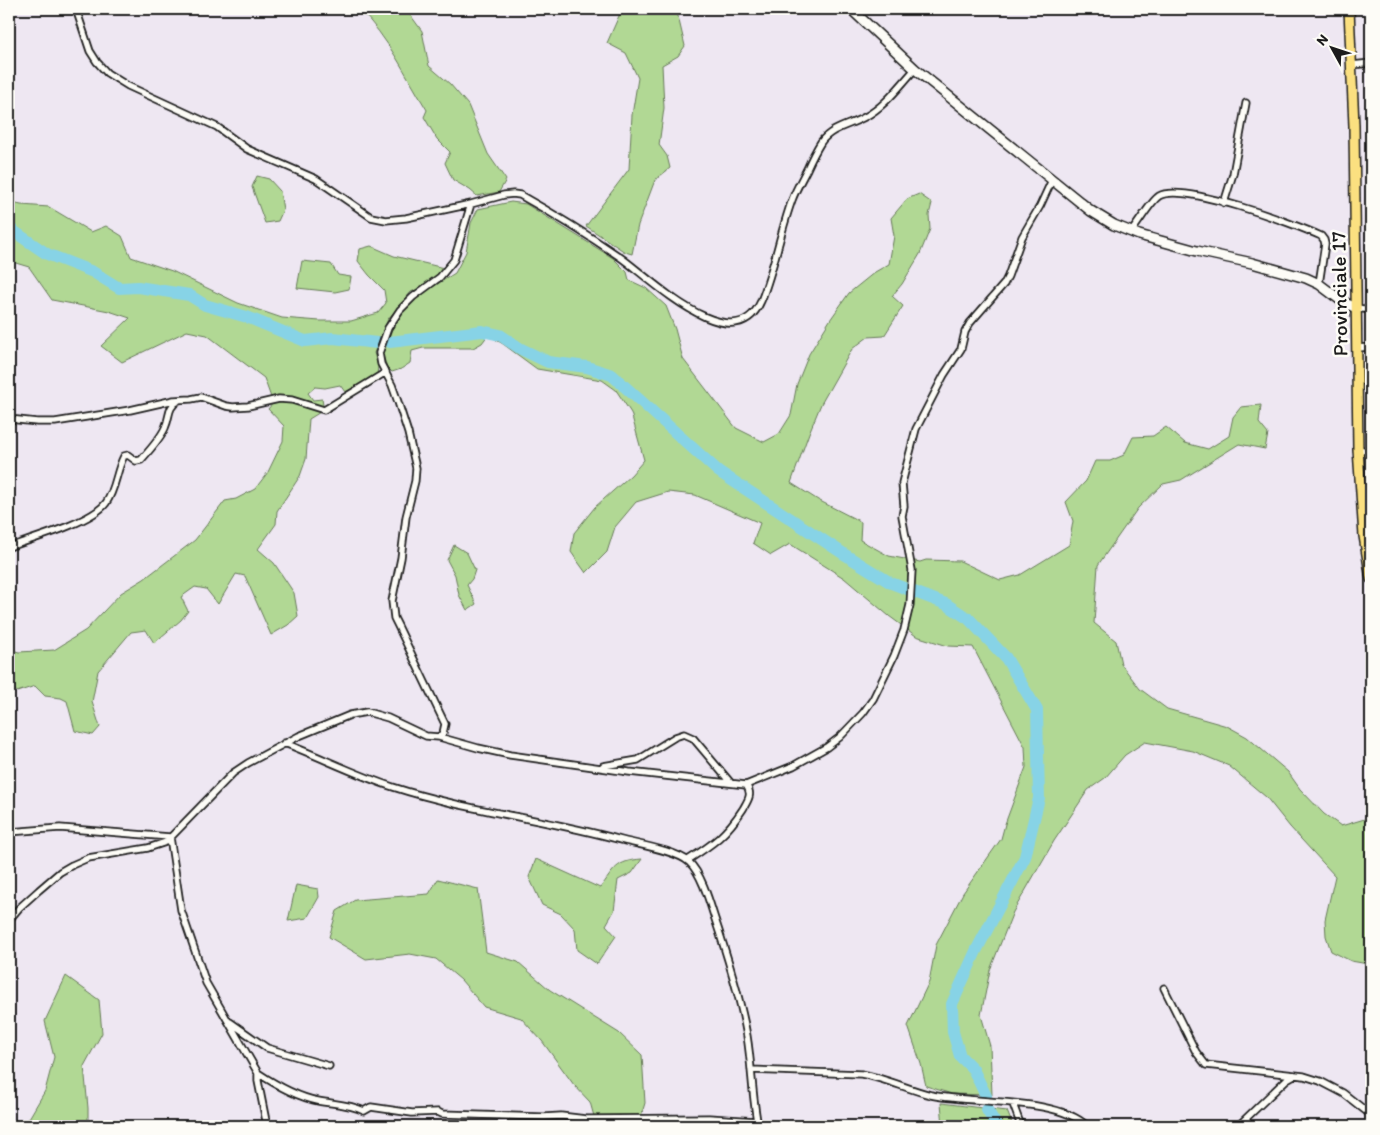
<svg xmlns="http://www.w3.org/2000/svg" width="1380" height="1135" font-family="Itim,sans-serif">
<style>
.green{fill:#b1d894;stroke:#667a58}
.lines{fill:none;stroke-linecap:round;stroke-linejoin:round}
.river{stroke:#87d3e6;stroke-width:12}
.street-casing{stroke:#1c1c1c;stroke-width:9}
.secondary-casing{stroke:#1c1c1c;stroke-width:12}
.primary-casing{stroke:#1c1c1c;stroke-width:12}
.street{stroke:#fdfcf7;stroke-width:5.5}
.secondary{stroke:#fdfcf7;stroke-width:9}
.primary{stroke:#fbe080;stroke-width:9}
.labels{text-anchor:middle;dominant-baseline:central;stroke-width:5;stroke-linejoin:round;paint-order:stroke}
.street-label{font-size:21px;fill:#1c1c1c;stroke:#fdfcf7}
</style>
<rect width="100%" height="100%" fill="#eee7f2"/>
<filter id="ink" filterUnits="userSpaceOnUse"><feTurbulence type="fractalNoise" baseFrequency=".02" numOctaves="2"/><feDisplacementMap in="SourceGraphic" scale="10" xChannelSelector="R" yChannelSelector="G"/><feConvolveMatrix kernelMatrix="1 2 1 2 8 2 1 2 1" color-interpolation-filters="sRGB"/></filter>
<g filter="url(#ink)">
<path class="green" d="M 359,9 L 406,9 L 422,31 L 429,66 L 450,84 L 468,105 L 488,154 L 506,180 L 499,192 L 477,196 L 470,190 L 453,180 L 445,163 L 450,152 L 437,139 L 424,117 L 427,110 C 406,76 388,37 359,9 Z
M 622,9 L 678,9 L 677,12 L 685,46 L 678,56 L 662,65 L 664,108 L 659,145 L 667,156 L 670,168 L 655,180 L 638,225 L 632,254 L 625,252 L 586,226 L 629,169 L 632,115 L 638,78 L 626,53 L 607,43 Z
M 257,176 L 269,179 L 280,191 L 283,210 L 278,221 L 265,223 L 252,187 Z
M 919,194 L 932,203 L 929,215 L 930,229 L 920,254 L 902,284 L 892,296 L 903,306 L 884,336 L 868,337 L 852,349 L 821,404 L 809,433 L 791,483 L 818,500 L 861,522 L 860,540 L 889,556 L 920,562 L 926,560 L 960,561 L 1000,580 L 1020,575 L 1069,545 L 1073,521 L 1066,502 L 1086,481 L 1095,461 L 1110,461 L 1124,455 L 1133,437 L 1153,436 L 1166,427 L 1185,443 L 1208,449 L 1229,436 L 1233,417 L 1241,407 L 1261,405 L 1259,423 L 1268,434 L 1265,449 L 1239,444 L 1181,480 L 1163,484 L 1138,508 L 1098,565 L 1094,623 L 1116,641 L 1121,664 L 1140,689 L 1167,709 L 1227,726 L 1247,737 L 1288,772 L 1300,789 L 1324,814 L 1341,826 L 1368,818 L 1371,821 L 1371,964 L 1368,964 L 1351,961 L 1331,951 L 1326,936 L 1325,920 L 1335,876 L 1290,827 L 1266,797 L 1229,766 L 1193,751 L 1145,742 L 1125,755 L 1105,778 L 1088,790 L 1054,841 L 1013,912 L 990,970 L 981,1015 L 990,1046 L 992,1095 L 952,1094 L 926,1086 L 921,1064 L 908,1026 L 929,982 L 936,945 L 963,893 L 1001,839 L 1005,824 L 1026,767 L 1025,747 L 973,647 L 948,646 L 916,636 L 889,616 L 844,578 L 790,544 L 771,555 L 753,543 L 760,523 L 695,495 L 668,492 L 636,502 L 615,527 L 607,552 L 586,573 L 571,552 L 574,533 L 595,507 L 631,475 L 644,460 L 631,413 L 616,390 L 602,380 L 537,369 L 503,344 L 488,335 L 482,343 L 473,348 L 423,348 L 412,351 L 410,363 L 401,369 L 392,372 L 387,367 L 382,353 L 394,322 L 405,308 L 415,298 L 455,273 L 466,252 L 471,223 L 478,209 L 511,202 L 526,204 L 613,258 L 627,272 L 629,280 L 646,288 L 666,306 L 675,329 L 683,359 L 736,428 L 764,442 L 779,434 L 791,415 L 797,384 L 809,354 L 830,320 L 849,293 L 875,272 L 889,264 L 894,236 L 891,218 L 907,199 Z
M 9,202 L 21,205 L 49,207 L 91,232 L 106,226 L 122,236 L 131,257 L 172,271 L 238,303 L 282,318 L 320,321 L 351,321 L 378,313 L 386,303 L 384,290 L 369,275 L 358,261 L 360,249 L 371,246 L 394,256 L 444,268 L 425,286 L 411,292 L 388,319 L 374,353 L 378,366 L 377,376 L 345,392 L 340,385 L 325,388 L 315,387 L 308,393 L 313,400 L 322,399 L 323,405 L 322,411 L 309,419 L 306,459 L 300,476 L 277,511 L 276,524 L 258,549 L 274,563 L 294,593 L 298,616 L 288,625 L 271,635 L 245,576 L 236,574 L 218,604 L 206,589 L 195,587 L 181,597 L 188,611 L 181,620 L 154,643 L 146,630 L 131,632 L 98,671 L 92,702 L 100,727 L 93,735 L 75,731 L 67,701 L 61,698 L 45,696 L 35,686 L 17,692 L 9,684 L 9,649 L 19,652 L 54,650 L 86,630 L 121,593 L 144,579 L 195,540 L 225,501 L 236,499 L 255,489 L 268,472 L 283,441 L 284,426 L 268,409 L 273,403 L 264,378 L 207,335 L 187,331 L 122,362 L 101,346 L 130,318 L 109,311 L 52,300 L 29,267 L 9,261 Z
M 302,261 L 331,264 L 338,275 L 351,277 L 349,289 L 335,292 L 297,288 Z
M 454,545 L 467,553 L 475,570 L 472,579 L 467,585 L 476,604 L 467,610 L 459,595 L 455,575 L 447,560 Z
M 536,859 L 600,888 C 615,869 615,861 642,859 L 632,873 L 618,880 L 614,911 L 606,925 L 616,936 L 597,964 L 577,950 L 575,929 L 561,914 L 542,905 L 529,877 Z
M 438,879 L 478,889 L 486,952 L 518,962 L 550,990 L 619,1033 L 642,1055 L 645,1103 L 638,1126 L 592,1126 L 595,1120 L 590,1102 L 574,1085 L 542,1041 L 521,1018 L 484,1007 L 461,980 L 436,959 L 410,954 L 366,959 L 329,937 L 337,911 L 355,900 L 429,894 Z
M 296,885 L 318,889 L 319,897 L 307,918 L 288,921 Z
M 66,976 L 99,1000 L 102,1033 L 84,1066 L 88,1108 L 88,1126 L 27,1126 L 28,1120 L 45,1091 L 54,1057 L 45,1021 Z
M 941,1103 L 1007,1111 L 1013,1126 L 943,1126 Z"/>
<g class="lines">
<path class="river" d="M 9,228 L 47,254 L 93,272 L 119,288 L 138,287 L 189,295 L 205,305 L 247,317 L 305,341 L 333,338 L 377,343
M 390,342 L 482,331 L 500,335 L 521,349 L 548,362 L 587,367 L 612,375 L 718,471 L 844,554 L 891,583 L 946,604 L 969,619 L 1006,658 L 1037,710 L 1039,798 L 1025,857 L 976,951 L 952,1004 L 953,1032 L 960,1056 L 973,1069 L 986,1096
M 987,1110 L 997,1126"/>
<defs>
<path id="street" d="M 76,9 L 90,51 L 97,62 L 107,73 L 128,86 L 217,127 L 247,149 L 316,179 L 371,217 L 386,220 L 406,218 L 471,204 L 504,195 L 513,194 L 520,195 C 554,214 588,235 620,257 C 649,277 734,363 761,301 C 774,269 780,233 792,200 C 796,189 802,179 807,169 C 811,160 816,150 821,142 C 833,126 853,125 870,114 C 887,103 901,85 915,69
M 1352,65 L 1371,63
M 1224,203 L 1233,174 L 1246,103
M 1131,232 C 1138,224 1151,201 1159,196 C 1182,182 1295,224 1321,236 L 1324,240 L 1325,244 L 1319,284
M 1356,308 L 1371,310
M 1357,348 L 1371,347
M 9,419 L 37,422 L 55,422 L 130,410 L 174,400 L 191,399 L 201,397 L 226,406 L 233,407 L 248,406 L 279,399 L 292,400 L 324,410 L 386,372
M 1358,449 L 1371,452
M 9,547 C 32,539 92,522 106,503 C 116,489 116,471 124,456 L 128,455 L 136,461 L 141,460 C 149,451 160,439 165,428 C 171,415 166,409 179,400
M 439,737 L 478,748 L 510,755 L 629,772 L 746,785 L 793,766 L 827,747 L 840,737 L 863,713 L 873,699 L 894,656 L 904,630 L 910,605 L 912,570 L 902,516 L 904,506 L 902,483 L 916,429 L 944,375 L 961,349 L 965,332 L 970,323 L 1004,284 L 1008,276 L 1022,237 L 1040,206 L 1052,180
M 284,743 C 321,757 356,775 393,787 C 467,811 546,819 621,840 C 636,844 678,851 689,862 C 701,873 709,900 714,916 C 727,955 740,996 747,1036 C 752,1066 752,1097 758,1126
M 603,766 L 638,760 L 675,737 L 684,734 L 693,738 L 730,782
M 9,832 L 60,828 L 170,837 L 181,910 L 206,983 L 258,1073 L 258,1081 L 267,1126
M 688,860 C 713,844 726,835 743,809 C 748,800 753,794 746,785
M 9,920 L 19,908 L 39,890 L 60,872 L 72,865 L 88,858 L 148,848 L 166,842 L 233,773 L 248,763 L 299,736 L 350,715 L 367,712 L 388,718 L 426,736 L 439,737 L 443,733 L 445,724 L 398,626 L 394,618 L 392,601 L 401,558 L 406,517 L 415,481 L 416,468 L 408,433 L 398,402 L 392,385 L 381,364 L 379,353 L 388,328 L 400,310 L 413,297 L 440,277 L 454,260 L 471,204
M 1164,988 L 1196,1052 L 1206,1065 L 1304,1076 L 1320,1081 L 1343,1093 L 1371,1115
M 230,1022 L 267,1048 L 329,1066
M 752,1070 L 861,1074 C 885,1078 907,1089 931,1095 C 973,1104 1057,1097 1087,1126
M 258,1073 C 276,1085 297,1097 318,1101 C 334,1104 350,1104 364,1111 L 371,1107 L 412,1113 L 438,1112 L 442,1114 L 544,1117 L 561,1116 L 586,1119 L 709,1118 L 757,1121
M 1013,1104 L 1021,1126
M 1238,1126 L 1287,1079 L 1294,1075"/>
<path id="secondary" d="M 851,9 L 915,69 L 1091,211 L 1114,225 L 1139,235 L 1197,251 L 1252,263 L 1306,278 L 1319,284 L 1343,302 L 1356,308"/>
<path id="primary" d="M 1349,9 L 1354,126 L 1358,449 L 1364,536 L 1371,579"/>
</defs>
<use href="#street" class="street-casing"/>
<use href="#secondary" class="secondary-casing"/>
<use href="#primary" class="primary-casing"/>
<use href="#street" class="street"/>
<use href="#secondary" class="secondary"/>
<use href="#primary" class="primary"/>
</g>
</g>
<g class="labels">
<g class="street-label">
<text transform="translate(1339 294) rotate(-91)">Provinciale 17</text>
</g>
</g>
<rect width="1380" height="1135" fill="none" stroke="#fdfcf7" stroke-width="30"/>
<rect x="15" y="15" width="1350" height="1105" fill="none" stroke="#1c1c1c" stroke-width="2" filter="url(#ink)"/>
<g transform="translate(1332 48) rotate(310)" stroke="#fdfcf7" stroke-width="4" paint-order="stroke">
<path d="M0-4L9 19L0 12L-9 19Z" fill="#1c1c1c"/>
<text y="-8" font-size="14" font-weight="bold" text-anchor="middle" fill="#1c1c1c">N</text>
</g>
</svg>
